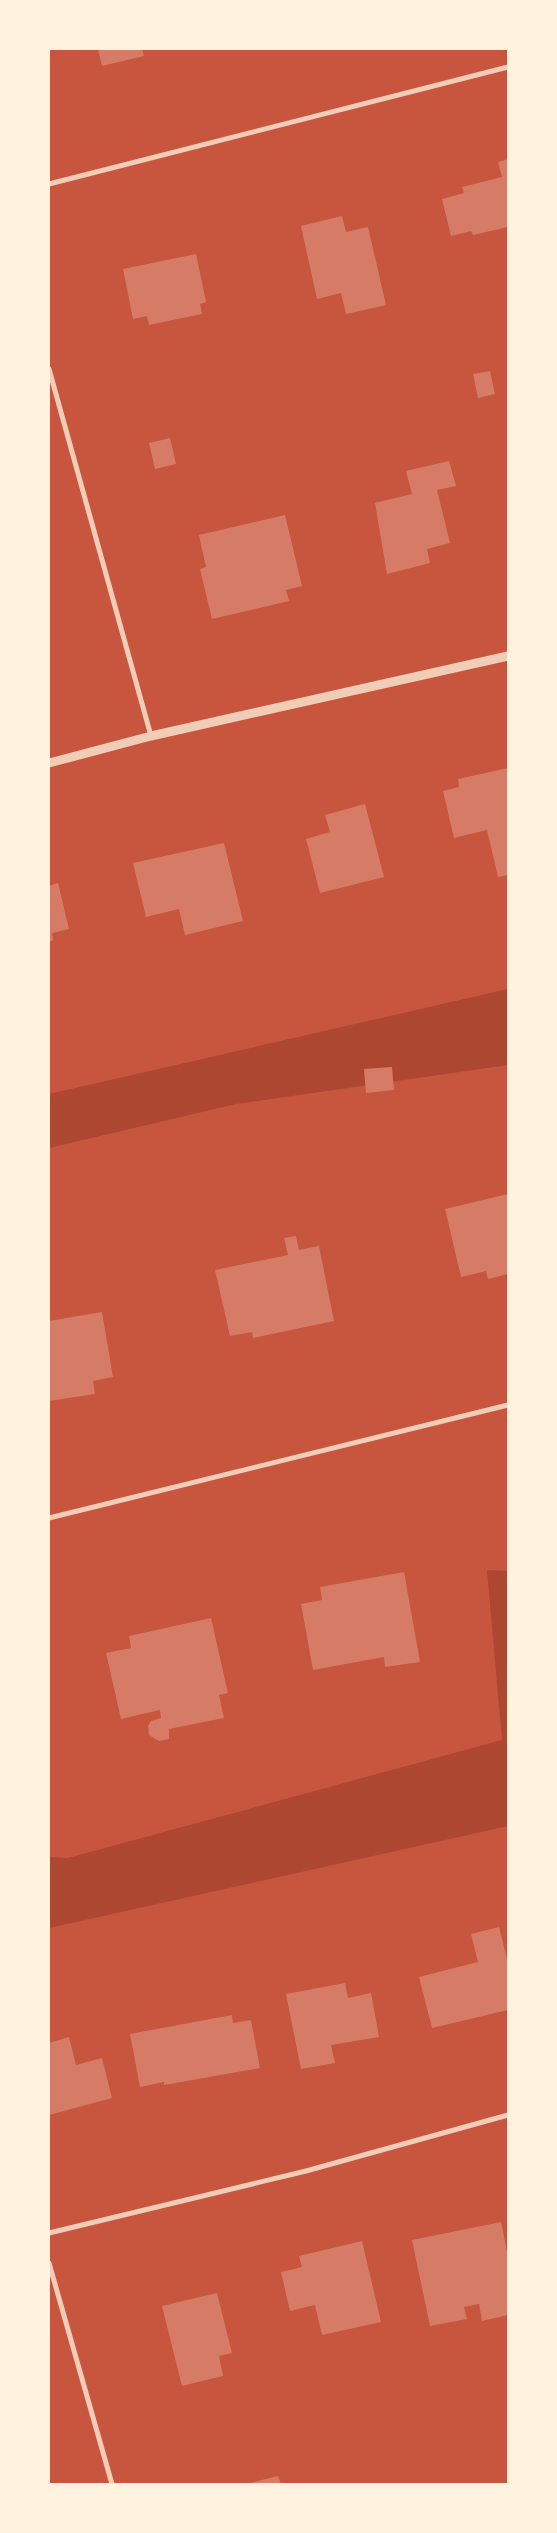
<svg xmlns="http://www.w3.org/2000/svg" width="557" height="2533" font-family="Figtree,sans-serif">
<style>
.green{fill:#ae4732}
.building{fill:#d67c66}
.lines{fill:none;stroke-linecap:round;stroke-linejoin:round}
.minor{stroke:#f1ccb7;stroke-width:5}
.tertiary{stroke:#f1ccb7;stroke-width:9}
</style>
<rect width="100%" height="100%" fill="#c8553d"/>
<path class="green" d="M 508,989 L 508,1065 L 236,1104 L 49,1148 L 49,1094 Z
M 487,1570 L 508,1571 L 508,1826 L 49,1928 L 49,1857 L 68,1858 L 502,1740 Z"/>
<path class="building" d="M 98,49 L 142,49 L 144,56 L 102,66 Z
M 508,159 L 508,227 L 473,235 L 471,231 L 451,236 L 442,199 L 464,193 L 462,187 L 502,177 L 498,162 Z
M 342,216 L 346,232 L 368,227 L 386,305 L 346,314 L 341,293 L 317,299 L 301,226 Z
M 196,254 L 206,302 L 200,304 L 202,314 L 149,325 L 147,316 L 133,319 L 123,269 Z
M 490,371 L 495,394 L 478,398 L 473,374 Z
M 170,438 L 176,464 L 155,469 L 149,443 Z
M 449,461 L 456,486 L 437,490 L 450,543 L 427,549 L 430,563 L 387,574 L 375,503 L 412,494 L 406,471 Z
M 285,515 L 302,586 L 286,590 L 289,601 L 212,619 L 200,569 L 206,567 L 199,535 Z
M 508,768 L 508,875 L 498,877 L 487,830 L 454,838 L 443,791 L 459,787 L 458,779 Z
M 365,804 L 384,877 L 320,893 L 306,839 L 330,832 L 325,815 Z
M 224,843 L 243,921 L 185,935 L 179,909 L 146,917 L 133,863 Z
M 58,883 L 69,929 L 52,933 L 53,940 L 49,942 L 49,886 Z
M 392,1067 L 394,1090 L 366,1093 L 364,1069 Z
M 508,1194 L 508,1274 L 488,1279 L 486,1271 L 461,1277 L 445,1209 Z
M 296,1236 L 299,1250 L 319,1246 L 334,1321 L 253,1338 L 252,1332 L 230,1336 L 215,1270 L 288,1255 L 284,1238 Z
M 102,1312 L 113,1377 L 93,1381 L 95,1394 L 49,1401 L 49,1321 Z
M 404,1572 L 420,1662 L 385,1667 L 384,1657 L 313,1670 L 301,1604 L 322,1600 L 320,1587 Z
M 211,1618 L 228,1693 L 219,1695 L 224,1718 L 169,1729 L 169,1739 L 159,1741 L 149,1735 L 148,1726 L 151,1721 L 161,1718 L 160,1710 L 121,1719 L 106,1653 L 131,1648 L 129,1636 Z
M 499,1927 L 508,1963 L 508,2010 L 432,2028 L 419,1977 L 478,1962 L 471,1934 Z
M 345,1983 L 348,1998 L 371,1993 L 379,2037 L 331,2045 L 335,2063 L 301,2069 L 286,1994 Z
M 232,2015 L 233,2023 L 251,2020 L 260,2068 L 164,2085 L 164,2082 L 140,2087 L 130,2034 Z
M 69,2037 L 76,2065 L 102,2058 L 112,2098 L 49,2115 L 49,2043 Z
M 501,2222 L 508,2257 L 508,2315 L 482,2321 L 479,2304 L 464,2307 L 467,2319 L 430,2326 L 412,2240 Z
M 362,2241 L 381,2322 L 322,2335 L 315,2305 L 290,2311 L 281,2272 L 302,2267 L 299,2256 Z
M 217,2293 L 232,2353 L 219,2356 L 223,2376 L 182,2386 L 162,2306 Z
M 278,2476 L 281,2484 L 246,2484 Z"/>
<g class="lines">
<path class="minor" d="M 49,184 L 508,67
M 49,369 L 151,736
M 49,1518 L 508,1405
M 49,2233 L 306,2171 L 508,2115
M 49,2263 L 112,2484"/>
<path class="tertiary" d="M 49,763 L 151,736 L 508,656"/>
</g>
<rect width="557" height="2533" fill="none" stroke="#fff3e0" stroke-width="100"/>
</svg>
